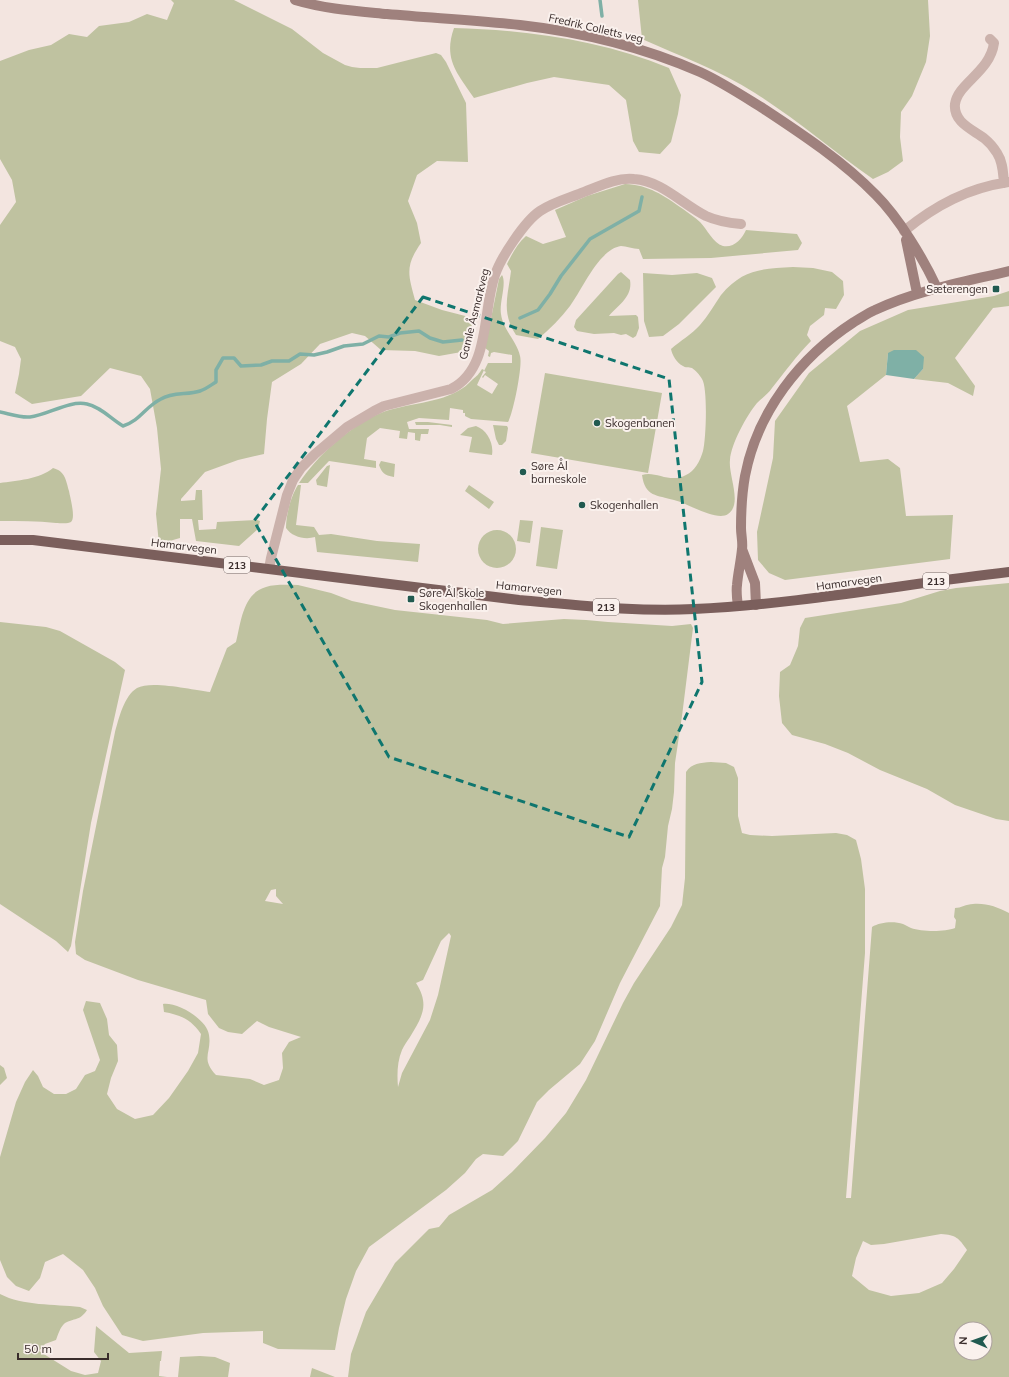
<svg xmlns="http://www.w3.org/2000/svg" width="1009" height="1377" font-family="Mulish,sans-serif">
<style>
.green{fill:#bfc2a0;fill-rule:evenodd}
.water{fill:#7fb0a6}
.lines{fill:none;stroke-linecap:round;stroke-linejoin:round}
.stream{stroke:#7fb0a6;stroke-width:3.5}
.street{stroke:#cbb2ac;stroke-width:10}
.secondary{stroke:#9f817d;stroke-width:10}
.primary{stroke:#7b5f5c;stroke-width:10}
.marked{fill:none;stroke:#0f766e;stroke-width:3;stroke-dasharray:8 5;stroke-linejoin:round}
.poi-dot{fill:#215a50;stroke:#faf1ed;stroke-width:1.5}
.labels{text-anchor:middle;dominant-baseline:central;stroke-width:4;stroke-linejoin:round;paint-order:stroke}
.shield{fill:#faf1ed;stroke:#736765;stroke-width:1}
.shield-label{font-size:10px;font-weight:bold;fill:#392c2b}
.street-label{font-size:11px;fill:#392c2b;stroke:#faf1ed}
.poi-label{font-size:11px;fill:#392c2b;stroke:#faf1ed;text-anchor:start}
</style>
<rect width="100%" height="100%" fill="#f3e5e0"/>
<path class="green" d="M 171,0 L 234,0 L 292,29 L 323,53 L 345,65 L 352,67 L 360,68 L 377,68 L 436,53 L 441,55 L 446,62 L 466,103 L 468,162 L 437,161 L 417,175 L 408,201 L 417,223 L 421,243 C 405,266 408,274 415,300 L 442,310 L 473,318 L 467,351 L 439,356 L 415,351 L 381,350 L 365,336 L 352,333 L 320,344 L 301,364 L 272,382 L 267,419 L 264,454 L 238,460 L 205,472 L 181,499 L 181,501 L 195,500 L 196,490 L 202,490 L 203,520 L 198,520 L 199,530 L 216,529 L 217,522 L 257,520 L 260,521 L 258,529 L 239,546 L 196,541 L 192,519 L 180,519 L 180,538 L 159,544 L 156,514 L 161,469 L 157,428 L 150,389 L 141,376 L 110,368 L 81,396 L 32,404 L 15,393 L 19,374 L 21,359 L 15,347 L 0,341 L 0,225 L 16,202 L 12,180 L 0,159 L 0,61 L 29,50 L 51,45 L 69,34 L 87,37 L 99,26 L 129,22 L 147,14 L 167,20 L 174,3 Z
M 638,0 L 928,0 L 930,36 L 926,62 L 912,96 L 901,112 L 900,137 L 903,161 L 888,172 L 873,179 C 833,151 796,119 755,93 C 719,70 680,56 642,39 Z
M 454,28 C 526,30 601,40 669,68 L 681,95 L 678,114 L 671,142 L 660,154 L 639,152 L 633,141 L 626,100 L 609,85 L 554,77 L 527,83 L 474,98 C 457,73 443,59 454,28 Z
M 625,184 C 649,185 663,195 683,209 C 688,213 695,217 700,222 C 707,229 713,243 723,246 C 734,248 742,239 746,230 L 797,234 L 802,243 L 798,250 L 711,258 L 643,259 L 639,249 C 633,249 626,246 621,246 C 599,249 582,290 570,306 C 561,318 550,329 538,339 L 516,335 C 501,312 508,296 511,271 L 507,264 C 512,254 517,244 526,236 L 543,244 L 566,237 L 555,210 L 587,196 Z
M 793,267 L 813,268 L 832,272 L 843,281 L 844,295 L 836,309 L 825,308 L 824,315 L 810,326 L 807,335 L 811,341 C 796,356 785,372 772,388 C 768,394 762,398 757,403 C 747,415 731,444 730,460 C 728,475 743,504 728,514 C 717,522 687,503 674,500 C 657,495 645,497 642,475 C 655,470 670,484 686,475 C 695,471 700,461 703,451 C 706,440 708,388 702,379 C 700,375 695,370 692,368 C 689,367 685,368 683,366 C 677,363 672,355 671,349 C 680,341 692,334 700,325 C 708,316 714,305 721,295 C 743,269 761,269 793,267 Z
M 621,272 L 630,280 C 633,297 618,305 609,316 L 636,315 L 638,317 L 639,328 L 636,336 L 633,338 L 626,334 L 621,335 L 614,333 L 594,334 L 577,331 L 574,327 L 576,320 L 618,274 Z
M 643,273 L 672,275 L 697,273 L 712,278 L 716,287 L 679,324 L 663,336 L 649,337 L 644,321 Z
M 502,275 C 507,283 499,303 501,314 C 503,330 517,341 520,356 C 523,365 513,414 508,422 L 471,419 L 465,416 L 465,413 L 463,413 L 463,410 L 450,408 L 449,420 L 419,418 L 407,422 L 409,429 L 429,429 L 428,434 L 421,434 L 420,441 L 415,440 L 415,433 L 408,432 L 407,439 L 399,438 L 400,431 L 380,428 L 367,438 L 364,459 L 376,461 L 376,468 L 329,461 L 308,483 L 299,483 C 317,456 347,429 376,415 C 402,403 433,405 458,391 C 464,388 468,384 472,380 C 477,376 479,374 482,369 L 484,370 L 477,385 L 492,394 L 498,384 L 485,375 L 483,378 L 482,377 L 486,372 L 484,371 L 488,363 L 512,363 L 512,355 L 494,352 L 491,353 L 490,357 L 488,356 L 489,351 L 485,348 L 499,279 Z
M 1009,291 L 1009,306 L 993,308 L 955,358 L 975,386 L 973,396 L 948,383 L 914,379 L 923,369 L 888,353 L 886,375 L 847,406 L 860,462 L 888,459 L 900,468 L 906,516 L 953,515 L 950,559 L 785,580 L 769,573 L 758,560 L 757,532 L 773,458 L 775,421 L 809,373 L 860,331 L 908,310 L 994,296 Z
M 545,373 L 662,393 L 648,473 L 531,453 Z
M 415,422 L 428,422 L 452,425 L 452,427 L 440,425 L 416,425 Z
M 493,425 L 507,426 L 508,428 L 506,441 L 502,445 L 499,445 L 496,439 Z
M 476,426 C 487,430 494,443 492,455 L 469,452 L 472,437 L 460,435 L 468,428 Z
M 381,461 L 395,464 L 394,477 C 384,475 382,473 379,465 Z
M 330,465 L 327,487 L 317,485 L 316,480 L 327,466 Z
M 53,468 C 65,471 66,480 69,491 C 70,497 76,518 71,522 C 68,524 60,523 56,523 C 37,521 19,521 0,521 L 0,483 C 16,481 40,479 53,468 Z
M 298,485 L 301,485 L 296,525 L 314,527 L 319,535 L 331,534 L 377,541 L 420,544 L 418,562 L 317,552 L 315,537 C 305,540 292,537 286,528 C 286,514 291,496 298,485 Z
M 469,485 L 494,502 L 489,509 L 465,491 Z
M 520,520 L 533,521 L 530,543 L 517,541 Z
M 541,527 L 563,530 L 557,569 L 536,566 Z
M478 549a19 19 0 1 1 38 0a19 19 0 1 1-38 0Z
M 1009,583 L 1009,821 L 996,819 L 955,805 L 927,789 L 880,770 L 848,753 L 825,744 L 792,735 L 782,723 L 779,696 L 780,672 L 790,665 L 798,646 L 800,628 L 805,618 L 901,603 L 940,591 L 956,588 Z
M 298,585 L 331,593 L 352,601 L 395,610 L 487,620 L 503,624 L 564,619 L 586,620 L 608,622 L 672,626 L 691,624 L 693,628 L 682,716 L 675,763 L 674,792 L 672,809 L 668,826 L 665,857 L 662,868 L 660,906 L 620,983 L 595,1041 L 580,1064 L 549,1090 L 537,1102 L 518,1141 L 503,1156 L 483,1154 L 476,1159 L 465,1173 L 446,1190 L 369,1247 L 356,1271 L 346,1299 L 339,1328 L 335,1350 L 278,1349 L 263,1343 L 263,1331 L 203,1333 L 143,1341 L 122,1335 L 103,1306 L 95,1288 L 83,1270 L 63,1254 L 45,1262 L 40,1278 L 29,1291 L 16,1286 L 7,1277 L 0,1260 L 0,1157 L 16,1102 L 25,1082 L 33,1070 L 38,1076 L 43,1087 L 54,1094 L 66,1094 L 76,1089 L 85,1075 L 95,1071 L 100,1060 L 83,1010 L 86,1001 L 100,1003 L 107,1019 L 109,1035 L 117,1045 L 118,1061 L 111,1078 L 107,1094 L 117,1109 L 135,1119 L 153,1115 L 169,1098 L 188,1071 L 198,1053 L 201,1034 C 191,1019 180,1015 164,1012 L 163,1004 C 177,1002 207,1019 209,1035 C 212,1053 200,1058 216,1075 L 250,1079 L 264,1085 L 279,1080 L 283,1068 L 282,1053 L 289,1042 L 301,1037 L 269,1027 L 257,1021 L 242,1034 L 228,1032 L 219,1028 L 208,1014 L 206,1000 L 138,980 L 85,960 L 76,954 L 75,942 L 83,891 L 115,732 C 119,718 124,696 137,688 C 151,680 193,690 210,692 L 227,648 L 236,642 C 241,622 243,593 266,587 C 275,584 288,585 298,585 ZM 276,889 L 276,896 L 283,904 L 265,901 L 271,890 ZM 449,933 L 451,936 L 438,995 L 430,1020 L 402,1073 L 398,1087 C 397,1075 397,1062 402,1050 C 404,1046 407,1041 410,1037 C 422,1017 430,1005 416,983 L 423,980 L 441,941 Z
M 0,622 L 46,627 L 60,631 L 115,662 L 125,670 L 91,823 L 71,946 L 68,952 L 56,941 L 0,904 Z
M 711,762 L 726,763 L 734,767 L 738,778 L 738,816 L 742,833 L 750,835 L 772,836 L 836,833 L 847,835 L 856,840 L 861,859 L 865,889 L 865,953 L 846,1198 L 851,1198 L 872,927 C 880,922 894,921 903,924 C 906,925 908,927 911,928 C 922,932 945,932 955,928 L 956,920 L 954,917 L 955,908 C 961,908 966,904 973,904 C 987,903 997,907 1009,913 L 1009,1377 L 348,1377 L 351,1354 L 366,1312 L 395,1263 L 429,1229 L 439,1227 L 449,1215 L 492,1190 L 512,1172 L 545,1138 L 566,1113 L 586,1080 L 623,1003 L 634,983 L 671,927 L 682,905 L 685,878 L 686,772 C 692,763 700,763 711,762 ZM 941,1234 C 956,1235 959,1238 967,1250 L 954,1269 L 942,1283 L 919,1293 L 891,1296 L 869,1290 L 852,1276 L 856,1258 L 863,1241 L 871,1245 L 884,1244 ZM 961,1329 L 985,1329 L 985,1353 L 961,1353 Z
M 0,1065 L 4,1068 L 7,1078 L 0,1085 Z
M 0,1294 C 23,1306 54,1304 80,1307 L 87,1310 C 80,1321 74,1318 65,1323 C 60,1327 58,1335 56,1340 L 45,1344 L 39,1351 L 71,1371 L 85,1375 L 98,1373 L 101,1361 L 94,1352 L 96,1326 L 129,1353 L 162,1351 L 161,1361 L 160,1361 L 159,1376 L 167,1377 L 0,1377 Z
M 200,1356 L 215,1357 L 230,1363 L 228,1377 L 178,1377 L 180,1357 Z
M 312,1368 L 335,1377 L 310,1377 Z"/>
<path class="water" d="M 894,350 L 916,350 L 924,357 L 923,369 L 914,379 L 886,375 L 888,353 Z"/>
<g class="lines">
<path class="stream" d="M 600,0 L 602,16
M 520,318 L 538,310 L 550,294 L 561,276 L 590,239 L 639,211 L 642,197
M 0,412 C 10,414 20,418 30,417 C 48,415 69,400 87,404 C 101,407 111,419 123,426 C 140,421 146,406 161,399 C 172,392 188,395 200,391 C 206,389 211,385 216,382 L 216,370 L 223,358 L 234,358 L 241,366 L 261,365 L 272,361 L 289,361 L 300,354 L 314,355 L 327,352 L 344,346 L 363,344 L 379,336 L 389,337 L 400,333 L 419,331 L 430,338 L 443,342 L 462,340"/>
<path class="street" d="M 990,39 L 994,43 C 990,72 958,83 955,104 C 953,123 974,130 985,139 C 990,143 994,148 997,153 C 1003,162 1003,173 1004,183
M 904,231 C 936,205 968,188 1009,182
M 269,569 L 271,558 L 287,495 L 293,480 L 301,468 L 315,454 L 347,427 L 374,411 L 384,406 L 451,389 C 491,369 482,311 495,275 C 501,257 525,221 540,211 C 552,203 566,199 579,194 C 596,188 615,177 634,179 C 662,181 682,204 706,216 C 717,221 729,223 741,224"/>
<path class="secondary" d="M 295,0 C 325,9 356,11 387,14 C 431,18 476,20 520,25 C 582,32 643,47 700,72 C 722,82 743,96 764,109 C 802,134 844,162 876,195 C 899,218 923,258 937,288
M 906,240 L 917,293
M 742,549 L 755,583 L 756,605
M 738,606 C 737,599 736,592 737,585 C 738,573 741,561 742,549 C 743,542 741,535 741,528 C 741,511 742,493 745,476 C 757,412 800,357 854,322 C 861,318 868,313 875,310 C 918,290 964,282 1009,271"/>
<path class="primary" d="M 0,540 L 33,540 L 519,600 C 577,605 636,612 694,609 C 800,604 904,584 1009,572"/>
</g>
<path class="marked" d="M 423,297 L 669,379 L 702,682 L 629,837 L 389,757 L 254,521 Z"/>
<g class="poi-dot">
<rect x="992" y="285" width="8" height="8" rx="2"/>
<circle cx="597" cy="423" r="4"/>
<circle cx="523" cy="472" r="4"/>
<circle cx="582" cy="505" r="4"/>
<rect x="407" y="595" width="8" height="8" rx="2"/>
</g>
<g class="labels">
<g class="shield">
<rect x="224" y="557" width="26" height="16" rx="3"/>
<rect x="923" y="573" width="26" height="16" rx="3"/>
<rect x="593" y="599" width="26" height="16" rx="3"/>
</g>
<g class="shield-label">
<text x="237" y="565">213</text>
<text x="936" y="581">213</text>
<text x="606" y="607">213</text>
</g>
<g class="street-label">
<text transform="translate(596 28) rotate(13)">Fredrik Colletts veg</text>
<text transform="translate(474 314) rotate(-76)">Gamle Åsmarkveg</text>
<text transform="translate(184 546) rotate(7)">Hamarvegen</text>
<text transform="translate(849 582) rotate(-8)">Hamarvegen</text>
<text transform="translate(529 588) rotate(6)">Hamarvegen</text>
</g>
<g class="poi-label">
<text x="988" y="289" text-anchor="end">Sæterengen</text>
<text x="605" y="423">Skogenbanen</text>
<text x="531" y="466">Søre Ål<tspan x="531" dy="13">barneskole</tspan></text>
<text x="590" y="505">Skogenhallen</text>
<text x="419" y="593">Søre Ål skole<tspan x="419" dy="13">Skogenhallen</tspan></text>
</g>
</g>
<g transform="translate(973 1341) rotate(272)"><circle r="19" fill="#faf1ed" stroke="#ada29f"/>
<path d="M0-3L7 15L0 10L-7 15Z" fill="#215a50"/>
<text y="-6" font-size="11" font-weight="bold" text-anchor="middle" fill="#392c2b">N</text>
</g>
<path d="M18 1353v6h90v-6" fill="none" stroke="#392c2b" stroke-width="2"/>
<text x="24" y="1353" font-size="12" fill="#392c2b" stroke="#faf1ed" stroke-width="3" paint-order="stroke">50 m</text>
</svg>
